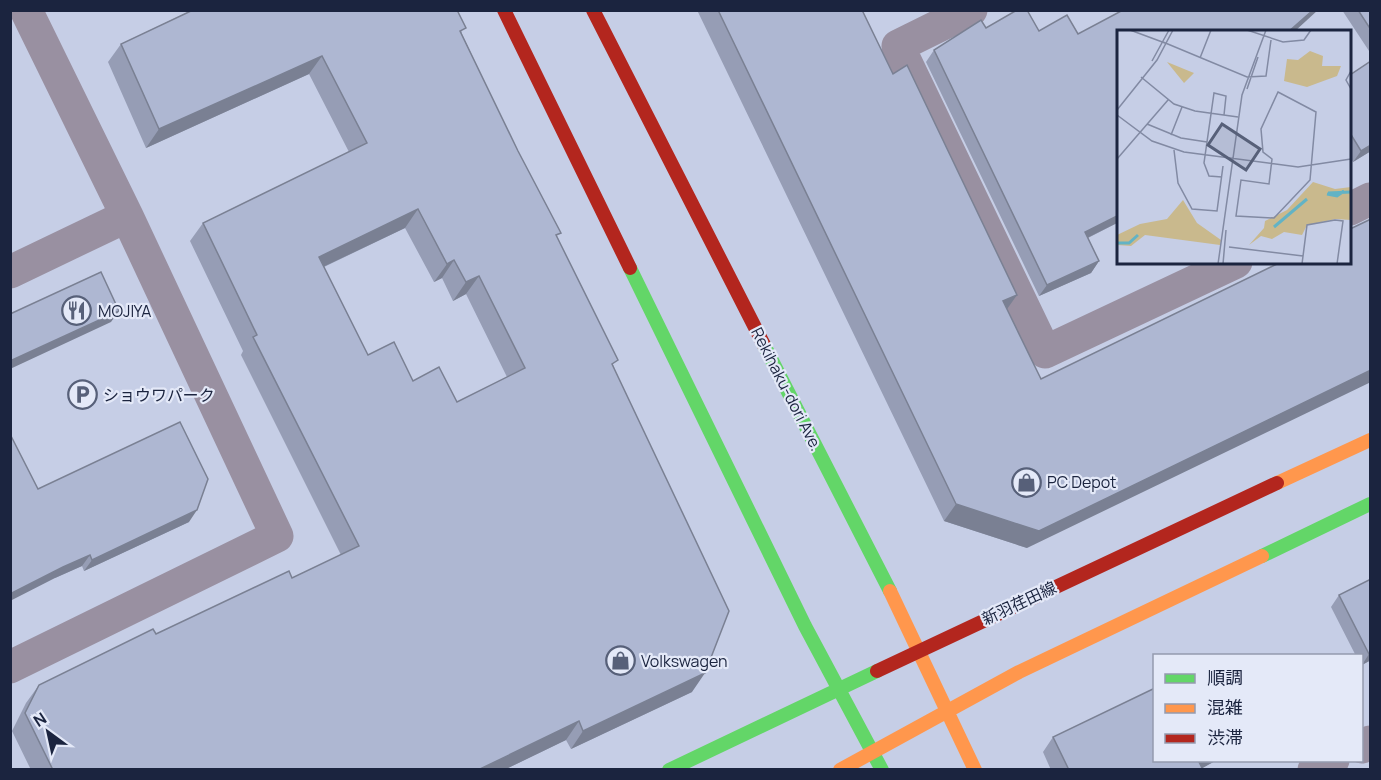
<svg xmlns="http://www.w3.org/2000/svg" width="1381" height="780" font-family="Manrope,'Noto Sans JP',sans-serif">
<style>
.lines{fill:none;stroke-linecap:round;stroke-linejoin:round}
.street{stroke:#9990a1;stroke-width:33}
.fast{stroke:#63d668;stroke-width:14}
.slow{stroke:#ff974d;stroke-width:14}
.jam{stroke:#b3261e;stroke-width:14}
.wall{fill:#969db5;fill-rule:evenodd}
.shaded-wall{fill:#7a8093}
.building{fill:#aeb7d2;stroke:#7a8093;stroke-width:1.5;fill-rule:evenodd}
.labels{text-anchor:middle;dominant-baseline:central;stroke-width:4.5;stroke-linejoin:round;paint-order:stroke}
.poi-label{font-size:16px;fill:#1b243f;stroke:#e4e9f8;text-anchor:start}
.street-label{font-size:16px;fill:#1b243f;stroke:#e4e9f8}
.inset-river{fill:none;stroke:#62b3c5;stroke-width:3}
.inset-road{fill:none;stroke:#828aa3;stroke-width:1.5}
.view{fill:#576079;fill-opacity:0.15;stroke:#576079;stroke-width:3}
.inset-edge{fill:none;stroke:#1b243f;stroke-width:3}
</style>
<rect width="100%" height="100%" fill="#c6cee6"/>
<g class="lines">
<path class="street" d="M 971,10 L 898,46 L 1045,352 L 1236,262
M 1350,209 L 1370,199
M 10,272 L 127,216
M 10,667 L 277,536 L 127,216 L 26,10
M 1362,747 L 1370,742
M 1314,770 L 1333,760"/>
<path class="fast" d="M 630,268 L 805,626 L 882,770
M 764,345 L 890,591
M 1262,556 L 1370,504
M 669,770 L 877,671"/>
<path class="slow" d="M 1277,483 L 1370,440
M 890,591 L 975,770
M 840,770 L 1019,672 L 1262,556"/>
<path class="jam" d="M 504,10 L 630,268
M 593,10 L 764,345
M 877,671 L 1277,483"/>
</g>
<path class="wall" d="M 192,10 L 457,10 L 462,34 L 558,238 L 614,367 L 692,692 L 571,749 L 566,740 L 504,770 L 31,770 L 12,731 L 26,703 L 39,685 L 156,634 L 292,578 L 341,555 L 241,355 L 243,351 L 190,241 L 203,223 L 349,152 L 309,74 L 146,148 L 108,62 L 121,44 ZM 405,228 L 434,282 L 442,278 L 453,301 L 466,294 L 507,377 L 457,402 L 413,381 L 368,355 L 324,267 Z
M 697,10 L 862,10 L 1007,309 L 1027,548 L 944,521 Z
M 1342,10 L 1371,10 L 1371,54 Z
M 986,28 L 1078,34 L 1119,32 L 1119,222 L 1088,238 L 1099,261 L 1091,273 L 1039,296 L 926,62 L 934,50 Z
M 1371,61 L 1371,151 L 1353,162 L 1350,157 L 1350,75 Z
M 38,489 L 189,522 L 84,571 L 82,566 L 55,578 Z
M 1371,579 L 1371,660 L 1362,665 L 1362,656 L 1356,656 L 1331,607 L 1339,595 Z
M 1053,737 L 1155,760 L 1217,760 L 1202,768 L 1203,770 L 1051,770 L 1043,752 Z"/>
<path class="shaded-wall" d="M 1313,10 L 1318,10 L 1294,32 L 1288,32 Z
M 322,56 L 309,74 L 146,148 L 159,129 Z
M 1371,145 L 1371,151 L 1353,162 L 1361,151 Z
M 418,209 L 405,228 L 306,275 L 319,257 Z
M 1119,215 L 1119,222 L 1077,243 L 1085,232 Z
M 454,260 L 442,278 L 434,282 L 447,264 Z
M 1099,261 L 1091,273 L 1039,296 L 1047,285 Z
M 479,276 L 466,294 L 453,301 L 466,282 Z
M 1017,295 L 1005,312 L 1003,301 Z
M 119,311 L 111,322 L 10,369 L 10,361 Z
M 1371,370 L 1371,382 L 1027,548 L 944,521 L 956,504 Z
M 197,510 L 189,522 L 84,571 L 92,560 Z
M 90,555 L 82,566 L 55,578 L 10,601 L 10,594 L 63,567 Z
M 1371,653 L 1371,660 L 1362,665 L 1369,654 Z
M 705,673 L 692,692 L 571,749 L 583,731 Z
M 579,721 L 566,740 L 504,770 L 478,770 Z
M 1198,760 L 1217,760 L 1199,770 Z"/>
<path class="building" d="M 193,10 L 457,10 L 466,28 L 460,31 L 518,151 L 561,233 L 556,235 L 618,360 L 612,364 L 729,611 L 705,673 L 583,731 L 579,721 L 478,770 L 53,770 L 25,713 L 39,685 L 153,629 L 156,634 L 289,571 L 292,578 L 359,546 L 253,337 L 257,335 L 203,223 L 367,143 L 322,56 L 159,129 L 121,44 ZM 418,209 L 447,264 L 454,260 L 466,282 L 479,276 L 525,368 L 457,402 L 439,367 L 413,381 L 394,342 L 368,355 L 319,257 Z
M 718,10 L 862,10 L 893,74 L 907,65 L 1017,295 L 1003,301 L 1041,379 L 1281,262 L 1350,262 L 1350,229 L 1371,219 L 1371,370 L 1039,531 L 956,504 Z
M 1017,10 L 1027,10 L 1039,31 L 1067,15 L 1078,34 L 1123,10 L 1313,10 L 1288,32 L 1119,32 L 1119,215 L 1085,232 L 1099,261 L 1047,285 L 934,50 L 981,20 L 986,28 Z
M 1358,10 L 1371,10 L 1371,30 Z
M 1371,61 L 1371,145 L 1361,151 L 1350,133 L 1350,75 Z
M 101,272 L 119,311 L 10,361 L 10,314 Z
M 180,422 L 208,479 L 197,510 L 92,560 L 90,555 L 63,567 L 10,594 L 10,434 L 38,489 Z
M 1371,579 L 1371,653 L 1369,654 L 1339,595 Z
M 1155,688 L 1155,760 L 1198,760 L 1203,770 L 1069,770 L 1053,737 Z"/>
<defs>
<symbol id="restaurant-ring" viewBox="-11 -11 22 22"><circle r="9.5" fill="#e4e9f8" stroke="#576079" stroke-width="1.5"/><path d="M-5-6h1v4h1v-4h1v4h1v-4h1v5L-1.5 .5V6h-2V.5L-5-1ZM5-6V6H3V1.5H1.5Q1.5-4 5-6Z" fill="#576079"/></symbol>
<symbol id="parking-ring" viewBox="-11 -11 22 22"><circle r="9.5" fill="#e4e9f8" stroke="#576079" stroke-width="1.5"/><path d="M-3.5-5.5H1a3.5 3.5 0 0 1 0 7H-1V5.5H-3.5ZM-1-3.4V-.6H.8a1.4 1.4 0 0 0 0-2.8Z" fill="#576079"/></symbol>
<symbol id="shop-ring" viewBox="-11 -11 22 22"><circle r="9.5" fill="#e4e9f8" stroke="#576079" stroke-width="1.5"/><path d="M-5-2.5h2.3a2.7 3.5 0 0 1 5.4 0H5L5.5 6h-11ZM-1.5-2.5h3a1.5 2.3 0 0 0-3 0Z" fill="#576079"/></symbol>
</defs>
<g fill-rule="evenodd">
<use href="#restaurant-ring" x="60" y="294" width="33" height="33"/>
<use href="#parking-ring" x="66" y="378" width="33" height="33"/>
<use href="#shop-ring" x="1010" y="466" width="33" height="33"/>
<use href="#shop-ring" x="604" y="644" width="33" height="33"/>
</g>
<g class="labels">
<g class="poi-label">
<text x="98" y="311">MOJIYA</text>
<text x="103" y="395">ショウワパーク</text>
<text x="1047" y="482">PC Depot</text>
<text x="641" y="661">Volkswagen</text>
</g>
<g class="street-label">
<text transform="translate(787 389) rotate(63)">Rekihaku-dori Ave.</text>
<text transform="translate(1019 603) rotate(-25)">新羽荏田線</text>
</g>
</g>
<g transform="translate(1117 30)">
<rect width="234" height="234" fill="#c6cee6"/>
<path d="M 193,21 L 206,26 L 205,36 L 224,36 L 220,46 L 190,57 L 167,51 L 170,29 L 181,30 ZM 50,32 L 72,41 L 77,43 L 67,53 ZM 196,152 L 218,159 L 234,157 L 234,190 L 219,189 L 190,195 L 185,205 L 167,202 L 155,209 L 144,206 L 132,215 L 147,198 L 148,191 L 170,180 ZM 66,170 L 80,193 L 104,210 L 103,215 L 28,205 L 14,216 L 0,215 L 0,205 L 23,194 L 50,189 Z" fill="#c9b98d"/>
<path class="inset-river" d="M 211,163 L 234,162M 210,164 L 220,166 L 227,161M 157,197 L 190,169M 0,213 L 12,213 L 21,205"/>
<path class="inset-road" d="M 13,0 L 48,13M 130,0 L 166,12 L 187,10 L 194,0M 46,12 L 130,47 L 149,46 L 154,10M 83,28 L 94,0M 35,31 L 52,0M 234,41 L 229,50 L 234,59M 24,47 L 57,74 L 78,81 L 121,87M 130,59 L 141,27M 161,62 L 199,82 L 193,150 L 157,188 L 119,186 L 124,150 L 152,154 L 155,129 L 146,122 L 144,99 ZM 0,80 L 40,30 L 56,0M 0,85 L 35,111 L 67,122 L 181,137 L 234,129M 30,94 L 64,108 L 90,112M 54,105 L 65,77M 57,120 L 61,153 L 75,179 L 100,181 L 106,136M 0,129 L 51,70M 105,147 L 92,146 L 87,133 L 97,63 L 109,66 L 107,85M 112,217 L 186,226M 101,234 L 125,65 L 149,0M 106,234 L 109,200M 185,234 L 190,195 L 218,190 L 226,191 L 220,234"/>
<path class="view" d="M 105,94 L 143,119 L 129,140 L 91,115 Z"/>
<rect width="234" height="234" class="inset-edge"/>
</g>
<rect width="1381" height="780" fill="none" stroke="#1b243f" stroke-width="24"/>
<rect x="1153" y="654" width="210" height="108" fill="#e4e9f8" stroke="#949aae" stroke-width="1.5"/>
<rect x="1165" y="674" width="30" height="9" fill="#63d668" stroke="#949aae" stroke-width="1.5"/>
<text x="1207" y="684" font-size="18" fill="#1b243f">順調</text>
<rect x="1165" y="704" width="30" height="9" fill="#ff974d" stroke="#949aae" stroke-width="1.5"/>
<text x="1207" y="714" font-size="18" fill="#1b243f">混雑</text>
<rect x="1165" y="734" width="30" height="9" fill="#b3261e" stroke="#949aae" stroke-width="1.5"/>
<text x="1207" y="744" font-size="18" fill="#1b243f">渋滞</text>
<g transform="translate(48 732) rotate(327)" stroke="#e4e9f8" stroke-width="4.5" paint-order="stroke">
<path d="M0-4.5L10 22L0 15L-10 22Z" fill="#1b243f"/>
<text y="-9" font-size="16" font-weight="bold" text-anchor="middle" fill="#1b243f">N</text>
</g>
</svg>
